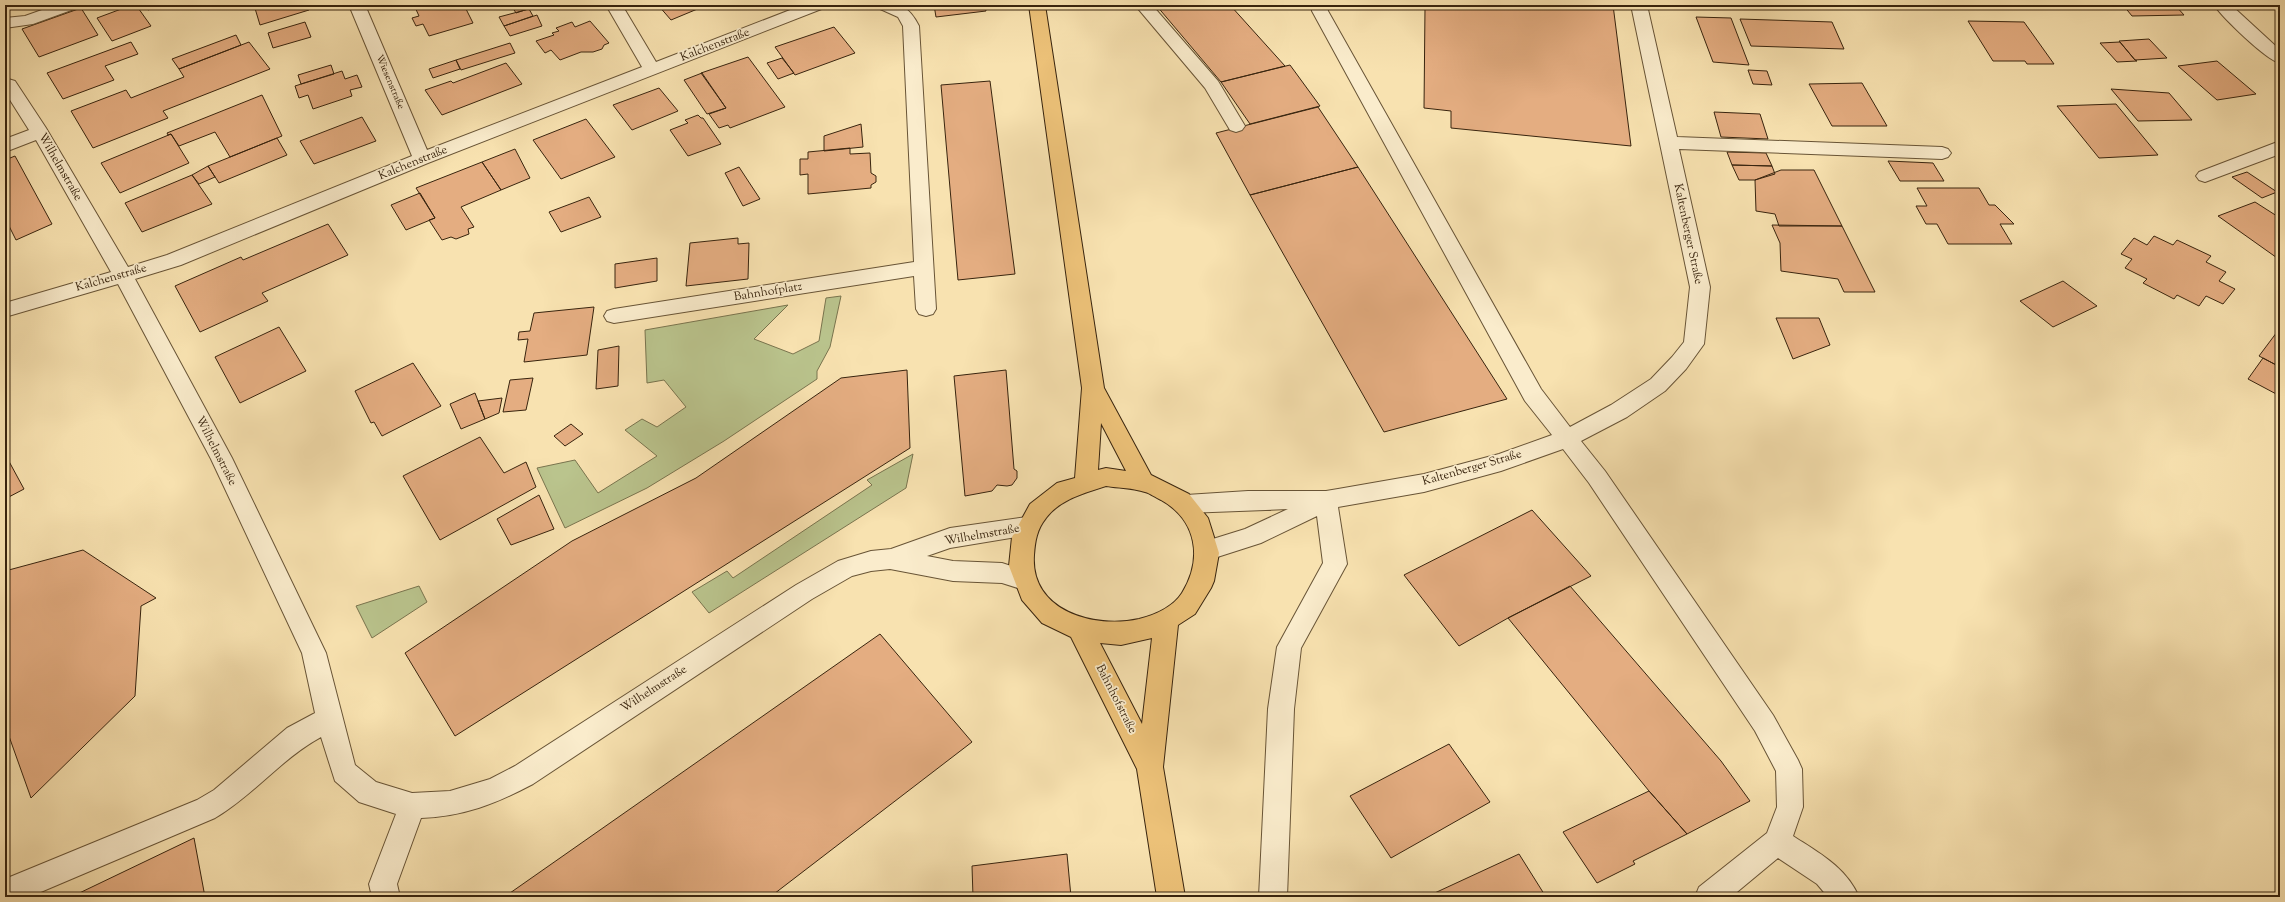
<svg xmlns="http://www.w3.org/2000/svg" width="2285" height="902" font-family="'Sorts Mill Goudy',serif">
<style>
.green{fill:#bac48d;stroke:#79744e}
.building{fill:#e4ad81;stroke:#38240e}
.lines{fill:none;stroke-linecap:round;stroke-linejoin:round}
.minor-casing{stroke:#685436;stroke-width:2}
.major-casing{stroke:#38240e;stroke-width:2}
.minor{fill:#faeccc;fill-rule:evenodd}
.major{fill:#ecc178;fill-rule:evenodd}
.labels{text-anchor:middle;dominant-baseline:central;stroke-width:3.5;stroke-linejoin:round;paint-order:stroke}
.far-street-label{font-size:10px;fill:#38240e;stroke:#faeccc}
.street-label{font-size:12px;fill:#38240e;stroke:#faeccc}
</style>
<rect width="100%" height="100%" fill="#f8e2b0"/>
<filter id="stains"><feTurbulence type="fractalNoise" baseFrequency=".005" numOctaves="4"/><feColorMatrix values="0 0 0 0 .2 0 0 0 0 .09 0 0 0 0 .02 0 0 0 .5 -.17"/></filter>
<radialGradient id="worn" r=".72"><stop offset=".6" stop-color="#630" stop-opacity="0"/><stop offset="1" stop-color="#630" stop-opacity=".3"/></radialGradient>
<path class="green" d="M 841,296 L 830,347 L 817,371 L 817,379 L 724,441 L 647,488 L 565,528 L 537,468 L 575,460 L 598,493 L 657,456 L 625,430 L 642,419 L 657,427 L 686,407 L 664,380 L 647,383 L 645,330 L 788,305 L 754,339 L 793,354 L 819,341 L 826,298 Z
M 913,454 L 906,488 L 709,613 L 692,592 L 727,571 L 733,578 L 872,485 L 867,480 Z
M 419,586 L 427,602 L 372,638 L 356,606 Z"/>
<path class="building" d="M 132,5 L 136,5 L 151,26 L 112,41 L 97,18 Z
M 145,5 L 161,5 L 148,10 Z
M 254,5 L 316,5 L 308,7 L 309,10 L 260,25 Z
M 414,5 L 464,5 L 473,23 L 429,36 L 423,24 L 416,26 L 412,18 L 419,16 Z
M 511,5 L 540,5 L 516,13 Z
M 658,5 L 707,5 L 671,20 Z
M 934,5 L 985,5 L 986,11 L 936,17 Z
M 1156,5 L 1230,5 L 1285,66 L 1221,82 Z
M 1398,5 L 1613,5 L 1631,146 L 1451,128 L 1451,111 L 1424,108 L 1425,8 Z
M 2123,5 L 2175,5 L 2184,15 L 2132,16 Z
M 81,8 L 98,35 L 39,57 L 22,29 Z
M 529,9 L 533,16 L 504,26 L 499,17 Z
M 537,15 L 542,26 L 510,36 L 504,26 Z
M 1696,17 L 1731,18 L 1749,65 L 1713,62 Z
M 1740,19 L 1832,22 L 1844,49 L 1751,46 Z
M 590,21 L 609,43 L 604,45 L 602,49 L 593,52 L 581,52 L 560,60 L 551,50 L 545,53 L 536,41 L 554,35 L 552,33 L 559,31 L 556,28 L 572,22 L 575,27 Z
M 1968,21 L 2024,22 L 2054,64 L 2027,64 L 2025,61 L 1993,61 Z
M 305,22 L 311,37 L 273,48 L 268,33 Z
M 834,27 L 855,53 L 795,75 L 775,47 Z
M 236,35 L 241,45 L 179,69 L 172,59 Z
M 2149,39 L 2167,58 L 2135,60 L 2119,41 Z
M 131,42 L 138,54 L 105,66 L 114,80 L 63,99 L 47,73 Z
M 249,42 L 270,69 L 163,111 L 168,118 L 93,148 L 71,111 L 126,90 L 131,98 L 184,77 L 179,69 Z
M 2120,42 L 2135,60 L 2137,61 L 2117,62 L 2100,43 Z
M 510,43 L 515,53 L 461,70 L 456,60 Z
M 748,57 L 785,107 L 730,128 L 728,125 L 719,128 L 709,114 L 726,108 L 701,73 Z
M 782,58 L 794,73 L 778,79 L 767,63 Z
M 456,60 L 460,69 L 433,78 L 429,69 Z
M 2217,61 L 2256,94 L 2217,100 L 2178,66 Z
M 506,63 L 522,84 L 442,115 L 425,90 L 451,81 L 453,83 Z
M 331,65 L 334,74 L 301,84 L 298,75 Z
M 1290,65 L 1320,106 L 1250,124 L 1221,82 Z
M 1748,70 L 1767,71 L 1772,85 L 1753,84 Z
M 342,71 L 345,79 L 357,75 L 362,87 L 350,90 L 352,96 L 313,109 L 308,95 L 299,98 L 295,86 Z
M 702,73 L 726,108 L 707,114 L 684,80 Z
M 990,81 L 1015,274 L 958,280 L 941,85 Z
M 1862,83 L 1887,126 L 1832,126 L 1809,84 Z
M 659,88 L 678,111 L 632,130 L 613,105 Z
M 2111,89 L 2169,93 L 2192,120 L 2138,121 Z
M 262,95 L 282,136 L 230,157 L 215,132 L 179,146 L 171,134 L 168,135 L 167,133 Z
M 2116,104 L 2158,155 L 2099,158 L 2057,106 Z
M 1318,107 L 1358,167 L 1250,195 L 1216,133 Z
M 1714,112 L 1760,114 L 1768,139 L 1721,137 Z
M 698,115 L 701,118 L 703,118 L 721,144 L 688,156 L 670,130 L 688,123 L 685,120 Z
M 362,117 L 376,141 L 314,164 L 300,141 Z
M 586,119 L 615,157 L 561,179 L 533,140 Z
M 861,124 L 863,147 L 824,151 L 824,136 Z
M 171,134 L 189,163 L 120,193 L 101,163 Z
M 277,138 L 287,155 L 219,183 L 208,166 Z
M 850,148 L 850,154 L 870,153 L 871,173 L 876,176 L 876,182 L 871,185 L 871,188 L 808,194 L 808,174 L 800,175 L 800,159 L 808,159 L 808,152 Z
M 515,149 L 530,178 L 501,190 L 482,162 Z
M 1727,152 L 1766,153 L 1772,166 L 1732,165 Z
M 15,156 L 52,224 L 16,240 L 5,218 L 5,160 Z
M 1888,161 L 1933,163 L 1944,181 L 1900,181 Z
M 482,162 L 501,190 L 461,207 L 474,227 L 468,229 L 469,234 L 456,239 L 451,237 L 442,240 L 429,220 L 435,218 L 416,188 Z
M 1732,165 L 1772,166 L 1775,174 L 1755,180 L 1739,180 Z
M 208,166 L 215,177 L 199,184 L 192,175 Z
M 739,167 L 760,199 L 743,206 L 725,173 Z
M 1358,167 L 1507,399 L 1384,432 L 1250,195 Z
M 1781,170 L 1814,170 L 1842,226 L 1779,226 L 1775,214 L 1756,211 L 1755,180 Z
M 2247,172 L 2277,192 L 2262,198 L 2232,177 Z
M 192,175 L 212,204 L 142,232 L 125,203 Z
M 1917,188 L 1979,188 L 1989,205 L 1995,205 L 2014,224 L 2000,224 L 2012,244 L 1948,244 L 1937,224 L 1926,224 L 1916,206 L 1927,206 Z
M 420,193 L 435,218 L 406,230 L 391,205 Z
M 589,197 L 601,217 L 561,232 L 549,212 Z
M 2255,202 L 2280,218 L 2280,260 L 2218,216 Z
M 328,224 L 348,255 L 262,293 L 268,301 L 200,332 L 175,286 L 241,257 L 243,260 Z
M 1772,225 L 1842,226 L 1875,292 L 1844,292 L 1838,279 L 1781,271 L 1780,243 Z
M 2154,236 L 2173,245 L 2177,240 L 2211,256 L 2206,262 L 2226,272 L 2219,281 L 2235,289 L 2223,304 L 2206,296 L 2199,306 L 2177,295 L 2174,299 L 2143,283 L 2147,279 L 2125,268 L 2132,259 L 2121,254 L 2134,238 L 2147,245 Z
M 738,238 L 738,244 L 749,243 L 748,279 L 686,286 L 690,243 Z
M 657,258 L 657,281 L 615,288 L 615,264 Z
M 2063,281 L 2097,306 L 2053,327 L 2020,301 Z
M 594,307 L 587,355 L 524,362 L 528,339 L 518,340 L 519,332 L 530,331 L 534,313 Z
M 1776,318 L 1819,318 L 1830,345 L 1793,359 Z
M 279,327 L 306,371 L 240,403 L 215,357 Z
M 2280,328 L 2280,367 L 2259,356 Z
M 619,346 L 618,386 L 596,389 L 598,350 Z
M 2263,358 L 2280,367 L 2280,396 L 2248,379 Z
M 413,363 L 441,406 L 382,436 L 374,422 L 371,423 L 355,391 Z
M 907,370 L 910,448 L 455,736 L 405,653 L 572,541 L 696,478 L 841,378 Z
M 1006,370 L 1014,469 L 1017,471 L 1017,478 L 1012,485 L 1007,486 L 997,485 L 992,491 L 965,496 L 954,376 Z
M 533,378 L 526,410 L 503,412 L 510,380 Z
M 475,393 L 485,419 L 461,429 L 450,404 Z
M 502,398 L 499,413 L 485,419 L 478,401 Z
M 571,424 L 583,434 L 565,446 L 554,436 Z
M 480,437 L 504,473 L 526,462 L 536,487 L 440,540 L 403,476 Z
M 5,454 L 24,489 L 5,499 Z
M 539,495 L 554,529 L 511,545 L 497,519 Z
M 1532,510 L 1591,576 L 1508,618 L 1459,646 L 1404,575 Z
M 83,550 L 156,598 L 141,606 L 135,696 L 31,798 L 5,725 L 5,571 Z
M 1570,586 L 1721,761 L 1750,801 L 1687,834 L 1649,791 L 1508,618 Z
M 880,634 L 972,742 L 770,897 L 512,897 L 510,893 Z
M 1449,744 L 1490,802 L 1391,858 L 1350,796 Z
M 1649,791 L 1687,834 L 1633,861 L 1635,864 L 1597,883 L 1563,832 Z
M 194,838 L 205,897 L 71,897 Z
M 1067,854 L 1071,897 L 973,897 L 972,866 Z
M 1519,854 L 1546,897 L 1426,897 Z"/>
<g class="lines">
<defs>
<path id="minor" d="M 56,5 L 79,5 L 77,8 L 33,24 L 5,28 L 5,18 L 25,16 Z
M 349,5 L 365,5 L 427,150 L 642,67 L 606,5 L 622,5 L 656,62 L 803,5 L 826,5 L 824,8 L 428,163 L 181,265 L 135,279 L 232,458 L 326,653 L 355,765 L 376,782 L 412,793 L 450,791 L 490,779 L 515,766 L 796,585 L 838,561 L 871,551 L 891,549 L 950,528 L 1027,517 L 1035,520 L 1039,527 L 1035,534 L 950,548 L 927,556 L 953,561 L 1002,563 L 1032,573 L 1036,580 L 1032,587 L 1024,590 L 1002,583 L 953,581 L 890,569 L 871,571 L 852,576 L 812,599 L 533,784 C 495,804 465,816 421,818 L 397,884 L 400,897 L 372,897 L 369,884 L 396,814 L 359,802 L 335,781 L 321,737 C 282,758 254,795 215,818 L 29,897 L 5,897 L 5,879 L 197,800 L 214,790 L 287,728 L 315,713 L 302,653 L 211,459 L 118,284 L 5,317 L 5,303 L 111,272 L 36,140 L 5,152 L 5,139 L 29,130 L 5,92 L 5,78 L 15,81 L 46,128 L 128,267 L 167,255 L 412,156 Z
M 876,5 C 900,5 907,3 919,26 L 936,309 L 933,314 L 926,316 L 919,314 L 916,309 L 914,276 L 614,323 L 607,321 L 604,316 L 607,311 L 614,309 L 914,262 L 903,26 L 898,17 L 878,8 Z
M 1135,5 L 1152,5 L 1218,81 L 1245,126 L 1242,130 L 1236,132 L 1230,130 L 1205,88 Z
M 1311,5 L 1327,5 L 1328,11 L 1541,389 L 1570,427 L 1611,405 L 1651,379 L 1672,357 L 1684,342 L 1690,287 L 1631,5 L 1647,5 L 1677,137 L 1942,147 L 1948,149 L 1951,153 L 1948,157 L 1942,159 L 1679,149 L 1710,287 L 1704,344 L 1686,369 L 1665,391 L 1627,417 L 1581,441 L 1605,471 L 1773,715 L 1798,760 L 1802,769 L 1803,807 L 1793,836 C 1819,853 1846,867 1859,897 L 1828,897 L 1817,884 L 1778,858 L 1731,897 L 1695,897 L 1699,887 L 1767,833 L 1777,807 L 1776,771 L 1755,731 L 1589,483 L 1563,449 L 1501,471 L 1424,492 L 1338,507 L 1347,564 L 1301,648 L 1294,709 L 1287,897 L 1259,897 L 1268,709 L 1277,647 L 1323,563 L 1317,516 L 1261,543 L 1208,560 L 1200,557 L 1196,550 L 1200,543 L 1245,529 L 1288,509 L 1186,513 L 1178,511 L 1175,504 L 1178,497 L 1186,495 L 1248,491 L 1326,491 L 1338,489 L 1424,474 L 1499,454 L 1552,435 L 1525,401 L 1312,11 Z
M 2214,5 L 2231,5 L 2280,50 L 2280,63 C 2266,60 2223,18 2214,5 Z
M 2280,141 L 2280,154 L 2205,182 L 2199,180 L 2196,176 L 2199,172 Z"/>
<path id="major" d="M 1029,5 L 1045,5 L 1104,388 L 1151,475 L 1189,494 L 1208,518 L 1219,553 L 1214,581 L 1211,588 L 1195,614 L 1178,625 L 1163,767 L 1185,897 L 1157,897 L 1137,769 L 1071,637 L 1042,623 L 1022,600 L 1009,566 L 1012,537 L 1030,504 L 1057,483 L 1075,478 L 1082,388 ZM 1101,423 L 1126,471 L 1106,468 L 1098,470 ZM 1106,486 C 1119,488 1133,488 1145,492 C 1150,493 1156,498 1161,500 C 1197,520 1203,559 1182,593 C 1173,607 1155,615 1139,619 C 1094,629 1030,611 1034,555 C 1035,541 1037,529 1046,518 C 1060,499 1085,493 1106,486 ZM 1152,638 L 1142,724 L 1100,643 L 1121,645 Z"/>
</defs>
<use href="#minor" class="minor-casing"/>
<use href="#major" class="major-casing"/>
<use href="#minor" class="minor"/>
<use href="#major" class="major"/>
</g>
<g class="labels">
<g class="far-street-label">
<text transform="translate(390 82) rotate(67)">Wiesenstraße</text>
</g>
<g class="street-label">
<text transform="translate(715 45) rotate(-21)">Kalchenstraße</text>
<text transform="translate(413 163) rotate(-22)">Kalchenstraße</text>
<text transform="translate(60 167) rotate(60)">Wilhelmstraße</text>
<text transform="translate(1688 234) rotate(78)">Kaltenberger Straße</text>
<text transform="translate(111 278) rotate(-16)">Kalchenstraße</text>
<text transform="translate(768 292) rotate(-9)">Bahnhofplatz</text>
<text transform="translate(216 451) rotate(63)">Wilhelmstraße</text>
<text transform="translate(1472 468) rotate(-16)">Kaltenberger Straße</text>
<text transform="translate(982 535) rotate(-10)">Wilhelmstraße</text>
<text transform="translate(654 689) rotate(-33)">Wilhelmstraße</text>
<text transform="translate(1116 699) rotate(63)">Bahnhofstraße</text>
</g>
</g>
<rect width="2285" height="902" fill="none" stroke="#f8e2b0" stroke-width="20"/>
<rect x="6" y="6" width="2273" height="890" fill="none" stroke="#38240e" stroke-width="2"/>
<rect x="10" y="10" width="2265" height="882" fill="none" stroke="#38240e"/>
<rect width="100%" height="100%" filter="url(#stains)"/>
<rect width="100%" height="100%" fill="url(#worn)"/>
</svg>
